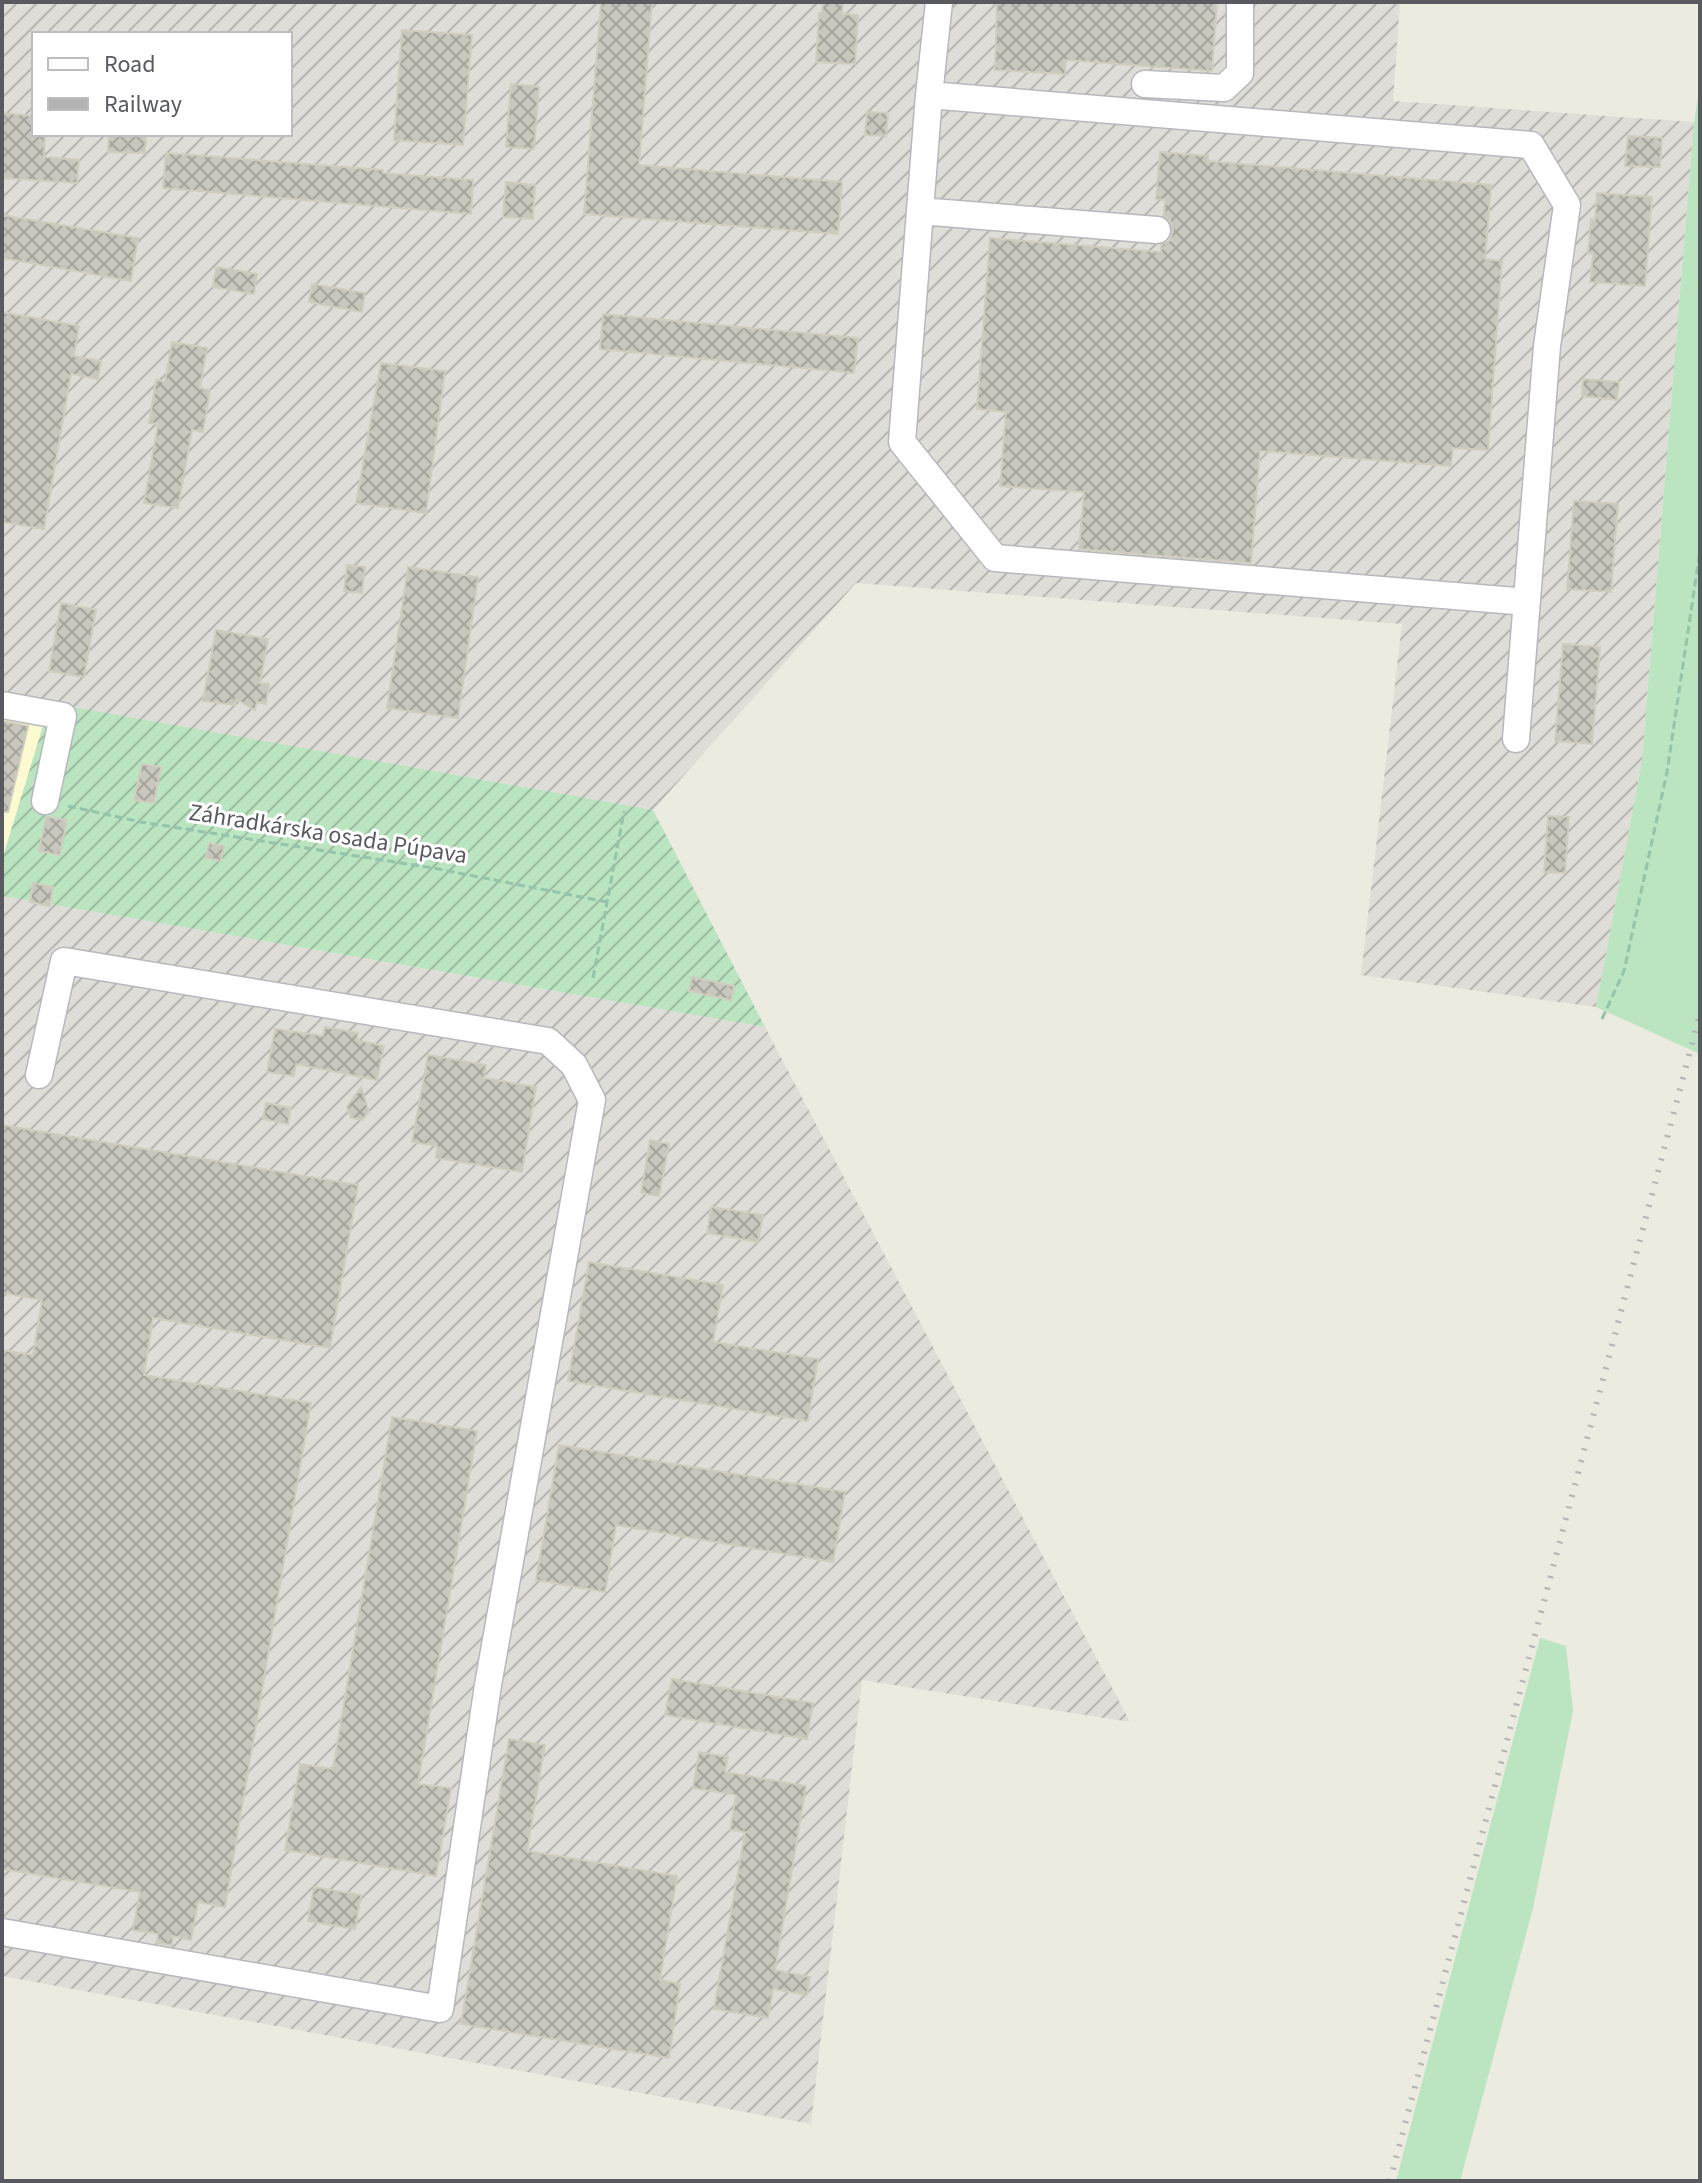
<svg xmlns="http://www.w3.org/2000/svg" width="1702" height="2183" font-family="'Source Sans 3',sans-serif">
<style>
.commercial{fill:#fdfad2}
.industrial{fill:url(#industrial-furrows);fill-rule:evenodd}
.grass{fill:#bbe4c1}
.garden{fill:url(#garden-furrows)}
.building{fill:url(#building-cross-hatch);stroke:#d0cdbe;stroke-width:2}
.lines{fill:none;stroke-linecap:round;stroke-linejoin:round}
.minor-casing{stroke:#b7b8be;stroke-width:29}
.path{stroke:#94c4a9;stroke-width:3;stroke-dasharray:8 4;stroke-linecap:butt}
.minor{stroke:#fff;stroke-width:26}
.rail{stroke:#b3b3b4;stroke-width:6;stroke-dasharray:2 10;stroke-linecap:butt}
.labels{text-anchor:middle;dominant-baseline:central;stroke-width:6;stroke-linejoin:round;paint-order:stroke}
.street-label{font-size:24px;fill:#585a60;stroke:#fff}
</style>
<defs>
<pattern id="industrial-furrows" width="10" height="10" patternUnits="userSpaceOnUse" patternTransform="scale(2)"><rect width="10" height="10" fill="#dfddd7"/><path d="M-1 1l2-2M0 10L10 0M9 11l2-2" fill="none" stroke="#b8b6b2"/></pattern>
<pattern id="garden-furrows" width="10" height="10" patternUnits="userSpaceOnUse" patternTransform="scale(2)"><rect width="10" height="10" fill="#bbe4c1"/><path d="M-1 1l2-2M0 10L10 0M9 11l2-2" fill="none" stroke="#9bbca0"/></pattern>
<pattern id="building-cross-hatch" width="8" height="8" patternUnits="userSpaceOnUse" patternTransform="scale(2)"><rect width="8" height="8" fill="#c8c7be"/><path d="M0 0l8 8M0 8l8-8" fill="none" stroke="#a5a59e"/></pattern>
</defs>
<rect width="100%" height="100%" fill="#ebebdf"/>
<path class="commercial" d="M 2,695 L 48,713 L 2,859 Z"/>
<path class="industrial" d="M 2,2 L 1400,2 L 1393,101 L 1694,122 L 1642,761 L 1596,1007 L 1361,975 L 1402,624 L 856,583 L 653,810 L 2,695 ZM 34,34 L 290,34 L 290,134 L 34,134 Z
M 2,896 L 765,1027 L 1130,1722 L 862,1680 L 811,2124 L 2,1976 Z"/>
<path class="grass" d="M 1700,86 L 1700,1054 L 1596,1007 L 1642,761 L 1694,122 Z
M 1540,1638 L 1566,1646 L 1573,1711 L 1533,1908 L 1460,2181 L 1396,2181 Z"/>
<path class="garden" d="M 50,703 L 653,810 L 765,1027 L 2,896 L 2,860 Z"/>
<path class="building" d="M 601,2 L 652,2 L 639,165 L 842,182 L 838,234 L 584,214 Z
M 823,2 L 843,2 L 842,14 L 858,15 L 855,64 L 816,62 L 819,13 L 822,13 Z
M 997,2 L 1217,2 L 1212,71 L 1066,60 L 1065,74 L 995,70 Z
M 402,30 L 472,35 L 463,145 L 394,140 Z
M 511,84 L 539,87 L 534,149 L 506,147 Z
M 867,112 L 888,113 L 886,136 L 865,135 Z
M 2,113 L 34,116 L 34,134 L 45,134 L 44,157 L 79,160 L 77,183 L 2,178 Z
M 109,134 L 146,134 L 145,153 L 108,152 Z
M 1628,136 L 1662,138 L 1660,167 L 1625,166 Z
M 1160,152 L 1208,156 L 1208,161 L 1491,185 L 1485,259 L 1502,261 L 1488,450 L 1453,448 L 1451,466 L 1260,451 L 1251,563 L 1079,549 L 1084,492 L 1000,486 L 1006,412 L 977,409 L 990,238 L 1161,252 L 1161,245 L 1170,240 L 1173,230 L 1171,222 L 1164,216 L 1165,200 L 1156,199 Z
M 166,153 L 383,170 L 383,173 L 473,180 L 471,214 L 163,188 Z
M 506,182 L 535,185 L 533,219 L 503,217 Z
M 1597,193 L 1652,197 L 1645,286 L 1590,282 L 1593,254 L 1588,253 L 1591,219 L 1595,220 Z
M 2,215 L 138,238 L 131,281 L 2,258 Z
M 216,267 L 257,274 L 254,294 L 213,287 Z
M 312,284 L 365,293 L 362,312 L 309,302 Z
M 2,312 L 79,326 L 74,356 L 101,361 L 98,379 L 71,374 L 44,529 L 2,522 Z
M 603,314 L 858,338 L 854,373 L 600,349 Z
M 172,342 L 207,348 L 200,388 L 210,390 L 203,432 L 192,430 L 178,508 L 144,503 L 158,424 L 149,423 L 156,380 L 165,382 Z
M 381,363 L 445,371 L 426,513 L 356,503 Z
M 1583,379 L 1619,382 L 1617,400 L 1582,396 Z
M 1574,501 L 1618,504 L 1611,592 L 1567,589 Z
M 347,565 L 365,567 L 362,593 L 344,591 Z
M 408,567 L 478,577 L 458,718 L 387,708 Z
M 61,603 L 96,610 L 84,677 L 49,671 Z
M 216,630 L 268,639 L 260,683 L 269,684 L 266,704 L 257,702 L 255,710 L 236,699 L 235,705 L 203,701 Z
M 1563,644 L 1600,647 L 1592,744 L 1555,741 Z
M 2,721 L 28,726 L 8,812 L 2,812 Z
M 142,764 L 161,767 L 154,803 L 134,800 Z
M 1548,816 L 1569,817 L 1565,873 L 1544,872 Z
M 46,817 L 67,820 L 60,855 L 39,851 Z
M 209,843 L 224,846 L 221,861 L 206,858 Z
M 33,883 L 53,887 L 50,906 L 30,902 Z
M 692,977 L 734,986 L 731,1000 L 689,991 Z
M 325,1027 L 358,1033 L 357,1040 L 384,1046 L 377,1080 L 296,1064 L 294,1076 L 267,1072 L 275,1029 L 323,1036 Z
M 428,1055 L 486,1065 L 484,1078 L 536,1087 L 522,1172 L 436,1158 L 437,1146 L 412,1142 Z
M 361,1087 L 369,1112 L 362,1120 L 351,1118 L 347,1107 Z
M 266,1103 L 291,1108 L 288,1124 L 263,1119 Z
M 2,1125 L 358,1185 L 330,1348 L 153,1318 L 144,1375 L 311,1403 L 225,1907 L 198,1902 L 191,1940 L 173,1936 L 172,1945 L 157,1943 L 158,1934 L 133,1930 L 140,1892 L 2,1869 L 2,1350 L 33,1355 L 42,1300 L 2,1293 Z
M 650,1140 L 669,1144 L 659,1196 L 641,1193 Z
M 711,1207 L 763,1215 L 758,1242 L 707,1233 Z
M 589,1262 L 723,1285 L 713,1342 L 818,1359 L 808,1421 L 568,1381 Z
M 392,1417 L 477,1431 L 418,1784 L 451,1788 L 436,1876 L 285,1850 L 300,1764 L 333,1769 Z
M 559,1445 L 845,1492 L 833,1562 L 616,1525 L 605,1592 L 536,1580 Z
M 672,1679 L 813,1703 L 807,1739 L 665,1715 Z
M 509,1739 L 545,1745 L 527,1851 L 677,1876 L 660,1980 L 680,1984 L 669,2058 L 461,2024 Z
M 699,1752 L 728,1757 L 725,1772 L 806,1786 L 775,1970 L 810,1977 L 807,1995 L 773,1989 L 768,2018 L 714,2009 L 745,1832 L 730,1830 L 736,1795 L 693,1788 Z
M 314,1887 L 361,1895 L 355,1929 L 308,1921 Z"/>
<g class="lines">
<defs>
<path id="minor" d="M 939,2 L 929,95 L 1531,145 L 1567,205 L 1547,346 L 1516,739
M 1145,84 L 1224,88 L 1240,73 L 1240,2
M 929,95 L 902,442 L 995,558 L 1527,602
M 920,211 L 1157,230
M 2,705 L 63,716 L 45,801
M 2,1932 L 440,2009 L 488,1685 L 592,1100 L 574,1065 L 548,1041 L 64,961 L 39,1075"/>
</defs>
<use href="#minor" class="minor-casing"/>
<path class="path" d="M 68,806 L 141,822 L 433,868 L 607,902
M 593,978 L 624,811
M 1602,1019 L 1624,971 L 1667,772 L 1700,551"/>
<use href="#minor" class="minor"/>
<path class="rail" d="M 1390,2181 L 1700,1014"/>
</g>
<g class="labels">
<g class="street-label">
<text transform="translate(328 834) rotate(9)">Záhradkárska osada Púpava</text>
</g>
</g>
<rect width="1702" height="2183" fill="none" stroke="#585a60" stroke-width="8"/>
<rect x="32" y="32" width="260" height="104" fill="#ffffff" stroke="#bcbdbf" stroke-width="2"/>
<rect x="48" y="58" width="40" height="12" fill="#ffffff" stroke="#bcbdbf" stroke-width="2"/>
<text x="104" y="72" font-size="24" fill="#585a60">Road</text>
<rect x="48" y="98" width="40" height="12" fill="#b3b3b4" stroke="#bcbdbf" stroke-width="2"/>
<text x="104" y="112" font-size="24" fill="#585a60">Railway</text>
</svg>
